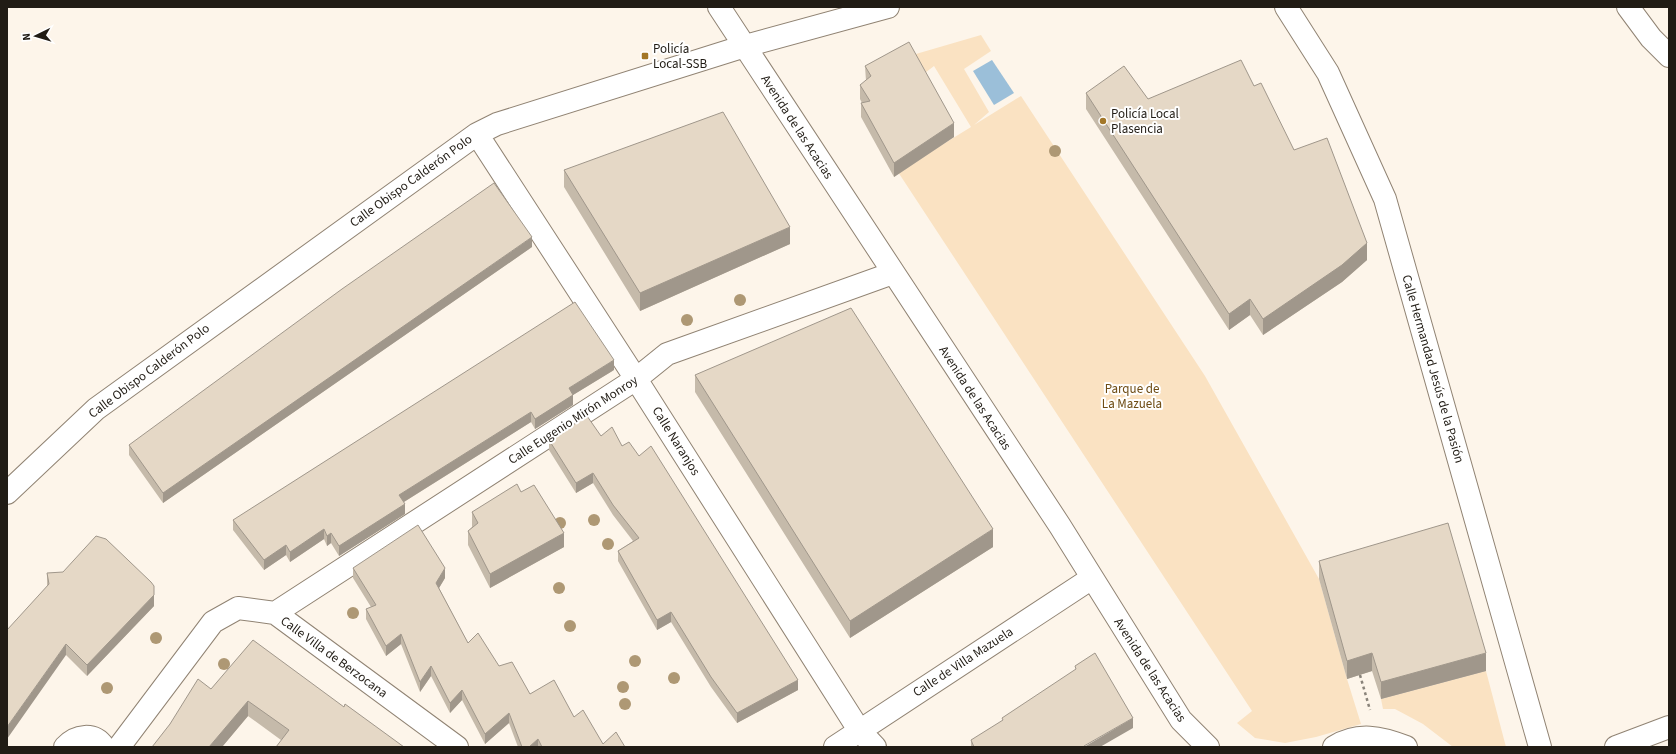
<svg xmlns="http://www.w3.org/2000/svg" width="1676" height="754" font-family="'Source Sans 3',sans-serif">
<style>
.green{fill:#fae2c2}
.water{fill:#9bbfd9}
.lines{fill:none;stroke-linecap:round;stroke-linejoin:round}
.street-casing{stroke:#908373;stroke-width:24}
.primary-casing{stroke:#908373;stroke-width:24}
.path{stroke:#89837a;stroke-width:2.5;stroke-dasharray:3 3;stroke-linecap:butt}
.street{stroke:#fff;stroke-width:22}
.primary{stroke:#fff;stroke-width:22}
.tree{fill:#ae9874}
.wall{fill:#c5baaa}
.shaded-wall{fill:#a0978b}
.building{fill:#e5d8c6;stroke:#a0978b}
.poi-dot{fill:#a37728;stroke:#fff;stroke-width:1.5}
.labels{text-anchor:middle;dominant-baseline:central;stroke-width:4;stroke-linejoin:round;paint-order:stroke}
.poi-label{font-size:13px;fill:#211c15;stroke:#fff;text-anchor:start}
.street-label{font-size:13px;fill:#211c15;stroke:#fff}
.park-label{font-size:13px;fill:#6e4c14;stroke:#fff}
</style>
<rect width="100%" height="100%" fill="#fdf5ea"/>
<path class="green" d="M 981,35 L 991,51 L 964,69 L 989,112 L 974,125 L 1021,96 L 1205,376 L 1319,579 L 1347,679 L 1361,724 L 1316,737 L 1285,743 L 1255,738 L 1237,723 L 1252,711 L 898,172 L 971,127 L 934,66 L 921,76 L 909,56 Z
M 1486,671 L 1506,747 L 1453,747 L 1423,724 L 1395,709 L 1383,709 L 1381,699 Z"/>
<path class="water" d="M 992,60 L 1014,93 L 994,105 L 973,71 Z"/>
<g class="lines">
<defs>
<path id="street" d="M 719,7 L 1060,526 L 1181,720 L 1208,747
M 1286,7 L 1328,73 L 1385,199 L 1540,747
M 477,134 L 636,379 L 859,730 L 875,747
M 7,493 L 96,409 L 477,134 L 497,124 L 745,46 L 888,7
M 275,613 L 636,379 L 667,354 L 893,273
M 65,747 C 76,735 94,732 104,747
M 119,747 L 213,622 L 238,608 L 275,613 L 457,747
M 835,747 L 1092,578
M 1334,747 C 1358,732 1381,737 1406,747
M 1616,747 L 1669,727"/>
<path id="primary" d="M 1628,7 L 1651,38 L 1669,56"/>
</defs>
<use href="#street" class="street-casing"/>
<use href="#primary" class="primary-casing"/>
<path class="path" d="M 1360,675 L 1370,710"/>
<use href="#street" class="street"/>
<use href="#primary" class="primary"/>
</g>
<g class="tree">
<circle cx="1055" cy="151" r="6"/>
<circle cx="740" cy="300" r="6"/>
<circle cx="687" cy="320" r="6"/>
<circle cx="594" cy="520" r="6"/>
<circle cx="560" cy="523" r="6"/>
<circle cx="608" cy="544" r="6"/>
<circle cx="559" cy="588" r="6"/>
<circle cx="353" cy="613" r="6"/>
<circle cx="570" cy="626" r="6"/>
<circle cx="156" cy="638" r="6"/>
<circle cx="635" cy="661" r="6"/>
<circle cx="224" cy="664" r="6"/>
<circle cx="674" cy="678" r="6"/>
<circle cx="623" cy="687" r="6"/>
<circle cx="107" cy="688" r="6"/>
<circle cx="625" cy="704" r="6"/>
</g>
<path class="wall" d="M 865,66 L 954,137 L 894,177 L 861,117 L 861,103 L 862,103 L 860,99 L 860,85 L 866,81 Z
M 1254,86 L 1294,150 L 1367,260 L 1342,282 L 1263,335 L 1250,315 L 1229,330 L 1086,109 L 1086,93 L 1148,99 Z
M 564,170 L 790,244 L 640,311 L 564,187 Z
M 532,247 L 163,503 L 129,455 L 129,445 Z
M 614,370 L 573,395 L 573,405 L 535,429 L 531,422 L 404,502 L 405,514 L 339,556 L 331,543 L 327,546 L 324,539 L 290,562 L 286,555 L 264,570 L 233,530 L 233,520 Z
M 695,375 L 993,547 L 850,638 L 695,392 Z
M 601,436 L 622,446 L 798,690 L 737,723 L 711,687 L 671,622 L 657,630 L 618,561 L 618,551 L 633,541 L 613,515 L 593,483 L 576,493 L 549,450 L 549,440 Z
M 521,492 L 564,547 L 490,588 L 468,545 L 468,531 L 472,527 L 472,512 Z
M 1319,561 L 1486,671 L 1381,699 L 1372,671 L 1347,679 L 1319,579 Z
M 353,568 L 445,578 L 439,588 L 468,643 L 499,666 L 530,694 L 574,717 L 603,744 L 625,747 L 518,747 L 509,723 L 485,744 L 462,700 L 450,713 L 431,676 L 420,692 L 401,644 L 386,656 L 366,619 L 366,609 L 371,607 L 353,578 Z
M 47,573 L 154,606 L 87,676 L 66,655 L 47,586 Z
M 211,689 L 344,707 L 281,740 L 248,716 L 222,747 L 152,747 Z
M 971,740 L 974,747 L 971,747 Z"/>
<path class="shaded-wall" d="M 954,123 L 954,137 L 894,177 L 894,163 Z
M 790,227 L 790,244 L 640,311 L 640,293 Z
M 532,237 L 532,247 L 163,503 L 163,493 Z
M 1367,243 L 1367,260 L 1342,282 L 1263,335 L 1263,319 Z
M 1250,299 L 1250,315 L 1229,330 L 1229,314 Z
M 614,360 L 614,370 L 573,395 L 573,405 L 535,429 L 535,419 L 569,388 Z
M 531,412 L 531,422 L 399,505 L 399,495 Z
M 593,473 L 593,483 L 576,493 L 576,483 Z
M 405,504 L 405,514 L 339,556 L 339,546 Z
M 324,529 L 324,539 L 290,562 L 290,552 Z
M 993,529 L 993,547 L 850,638 L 850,621 Z
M 331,533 L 331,543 L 327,546 L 327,536 Z
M 564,533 L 564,547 L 490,588 L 490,574 Z
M 286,545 L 286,555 L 264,570 L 264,560 Z
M 445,568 L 445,578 L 436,593 L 436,583 Z
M 154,595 L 154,606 L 87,676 L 87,665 Z
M 671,612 L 671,622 L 657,630 L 657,620 Z
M 401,634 L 401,644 L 386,656 L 386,646 Z
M 66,644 L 66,655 L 7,739 L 7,727 Z
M 1372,653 L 1372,671 L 1347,679 L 1347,661 Z
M 1486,653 L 1486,671 L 1381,699 L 1381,682 Z
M 431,666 L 431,676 L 420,692 L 420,682 Z
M 798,680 L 798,690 L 737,723 L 737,713 Z
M 462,690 L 462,700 L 450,713 L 450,703 Z
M 248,701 L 248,716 L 222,747 L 209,747 Z
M 509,713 L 509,723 L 485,744 L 485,734 Z
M 1133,718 L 1133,728 L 1100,747 L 1084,747 Z
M 538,739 L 538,747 L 529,747 Z"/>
<path class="building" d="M 909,42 L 954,123 L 894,163 L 861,103 L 870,101 L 860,85 L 871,76 L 865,66 Z
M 1241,60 L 1254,86 L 1261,83 L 1294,150 L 1327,138 L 1367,243 L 1342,265 L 1263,319 L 1250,299 L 1229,314 L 1086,93 L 1124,66 L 1148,99 Z
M 723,112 L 790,227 L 640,293 L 564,170 Z
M 494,183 L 532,237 L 163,493 L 129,445 L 342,289 Z
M 575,302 L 614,360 L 569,388 L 573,395 L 535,419 L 531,412 L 399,495 L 405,504 L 339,546 L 331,533 L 327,536 L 324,529 L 290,552 L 286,545 L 264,560 L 233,520 Z
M 851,308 L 993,529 L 850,621 L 695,375 Z
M 587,416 L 601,436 L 612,427 L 622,446 L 629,442 L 639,456 L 651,446 L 798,680 L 737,713 L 711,677 L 671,612 L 657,620 L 618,551 L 639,538 L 613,505 L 593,473 L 576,483 L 549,440 Z
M 517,484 L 521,492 L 534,485 L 564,533 L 490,574 L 468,531 L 478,523 L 472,512 Z
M 1448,523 L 1486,653 L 1381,682 L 1372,653 L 1347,661 L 1319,561 Z
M 418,525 L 445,568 L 436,583 L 468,643 L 478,633 L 499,666 L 512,662 L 530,694 L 554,680 L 574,717 L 583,710 L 603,744 L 616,732 L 625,747 L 542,747 L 538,739 L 529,747 L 522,747 L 509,713 L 485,734 L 462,690 L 450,703 L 431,666 L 420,682 L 401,634 L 386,646 L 366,609 L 376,605 L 353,568 Z
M 96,536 L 106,539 L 151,582 L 154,586 L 154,595 L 87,665 L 66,644 L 7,727 L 7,630 L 49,584 L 47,573 L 63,572 Z
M 253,640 L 344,707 L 345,704 L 404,747 L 276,747 L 289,730 L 248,701 L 209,747 L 152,747 L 170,724 L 198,679 L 211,689 Z
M 1095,653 L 1133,718 L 1084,746 L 1085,747 L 974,747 L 971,740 L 1003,720 L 1002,718 L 1076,669 L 1075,666 Z"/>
<g class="poi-dot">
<rect x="641" y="52" width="8" height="8" rx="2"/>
<circle cx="1103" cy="121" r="4"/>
</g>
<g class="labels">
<g class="poi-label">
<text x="653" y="49">Policía<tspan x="653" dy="15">Local-SSB</tspan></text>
<text x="1111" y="114">Policía Local<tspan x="1111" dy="15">Plasencia</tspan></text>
</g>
<g class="street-label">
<text transform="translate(797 127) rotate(57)">Avenida de las Acacias</text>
<text transform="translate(411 181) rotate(-36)">Calle Obispo Calderón Polo</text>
<text transform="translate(1433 369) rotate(74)">Calle Hermandad Jesús de la Pasión</text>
<text transform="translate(149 371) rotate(-37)">Calle Obispo Calderón Polo</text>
<text transform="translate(975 398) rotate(57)">Avenida de las Acacias</text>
<text transform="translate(573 420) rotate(-33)">Calle Eugenio Mirón Monroy</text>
<text transform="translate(676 441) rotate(58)">Calle Naranjos</text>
<text transform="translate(334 657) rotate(36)">Calle Villa de Berzocana</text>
<text transform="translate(963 662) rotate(-33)">Calle de Villa Mazuela</text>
<text transform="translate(1150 670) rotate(57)">Avenida de las Acacias</text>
</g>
<g class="park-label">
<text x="1132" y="389">Parque de<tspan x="1132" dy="15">La Mazuela</tspan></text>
</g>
</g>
<rect width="1676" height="754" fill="none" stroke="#211c15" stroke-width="16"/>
<g transform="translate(36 36) rotate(265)" stroke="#ffffff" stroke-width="3" paint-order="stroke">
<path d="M0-3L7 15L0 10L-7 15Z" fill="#211c15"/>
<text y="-6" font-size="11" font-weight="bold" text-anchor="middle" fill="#211c15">N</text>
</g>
</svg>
